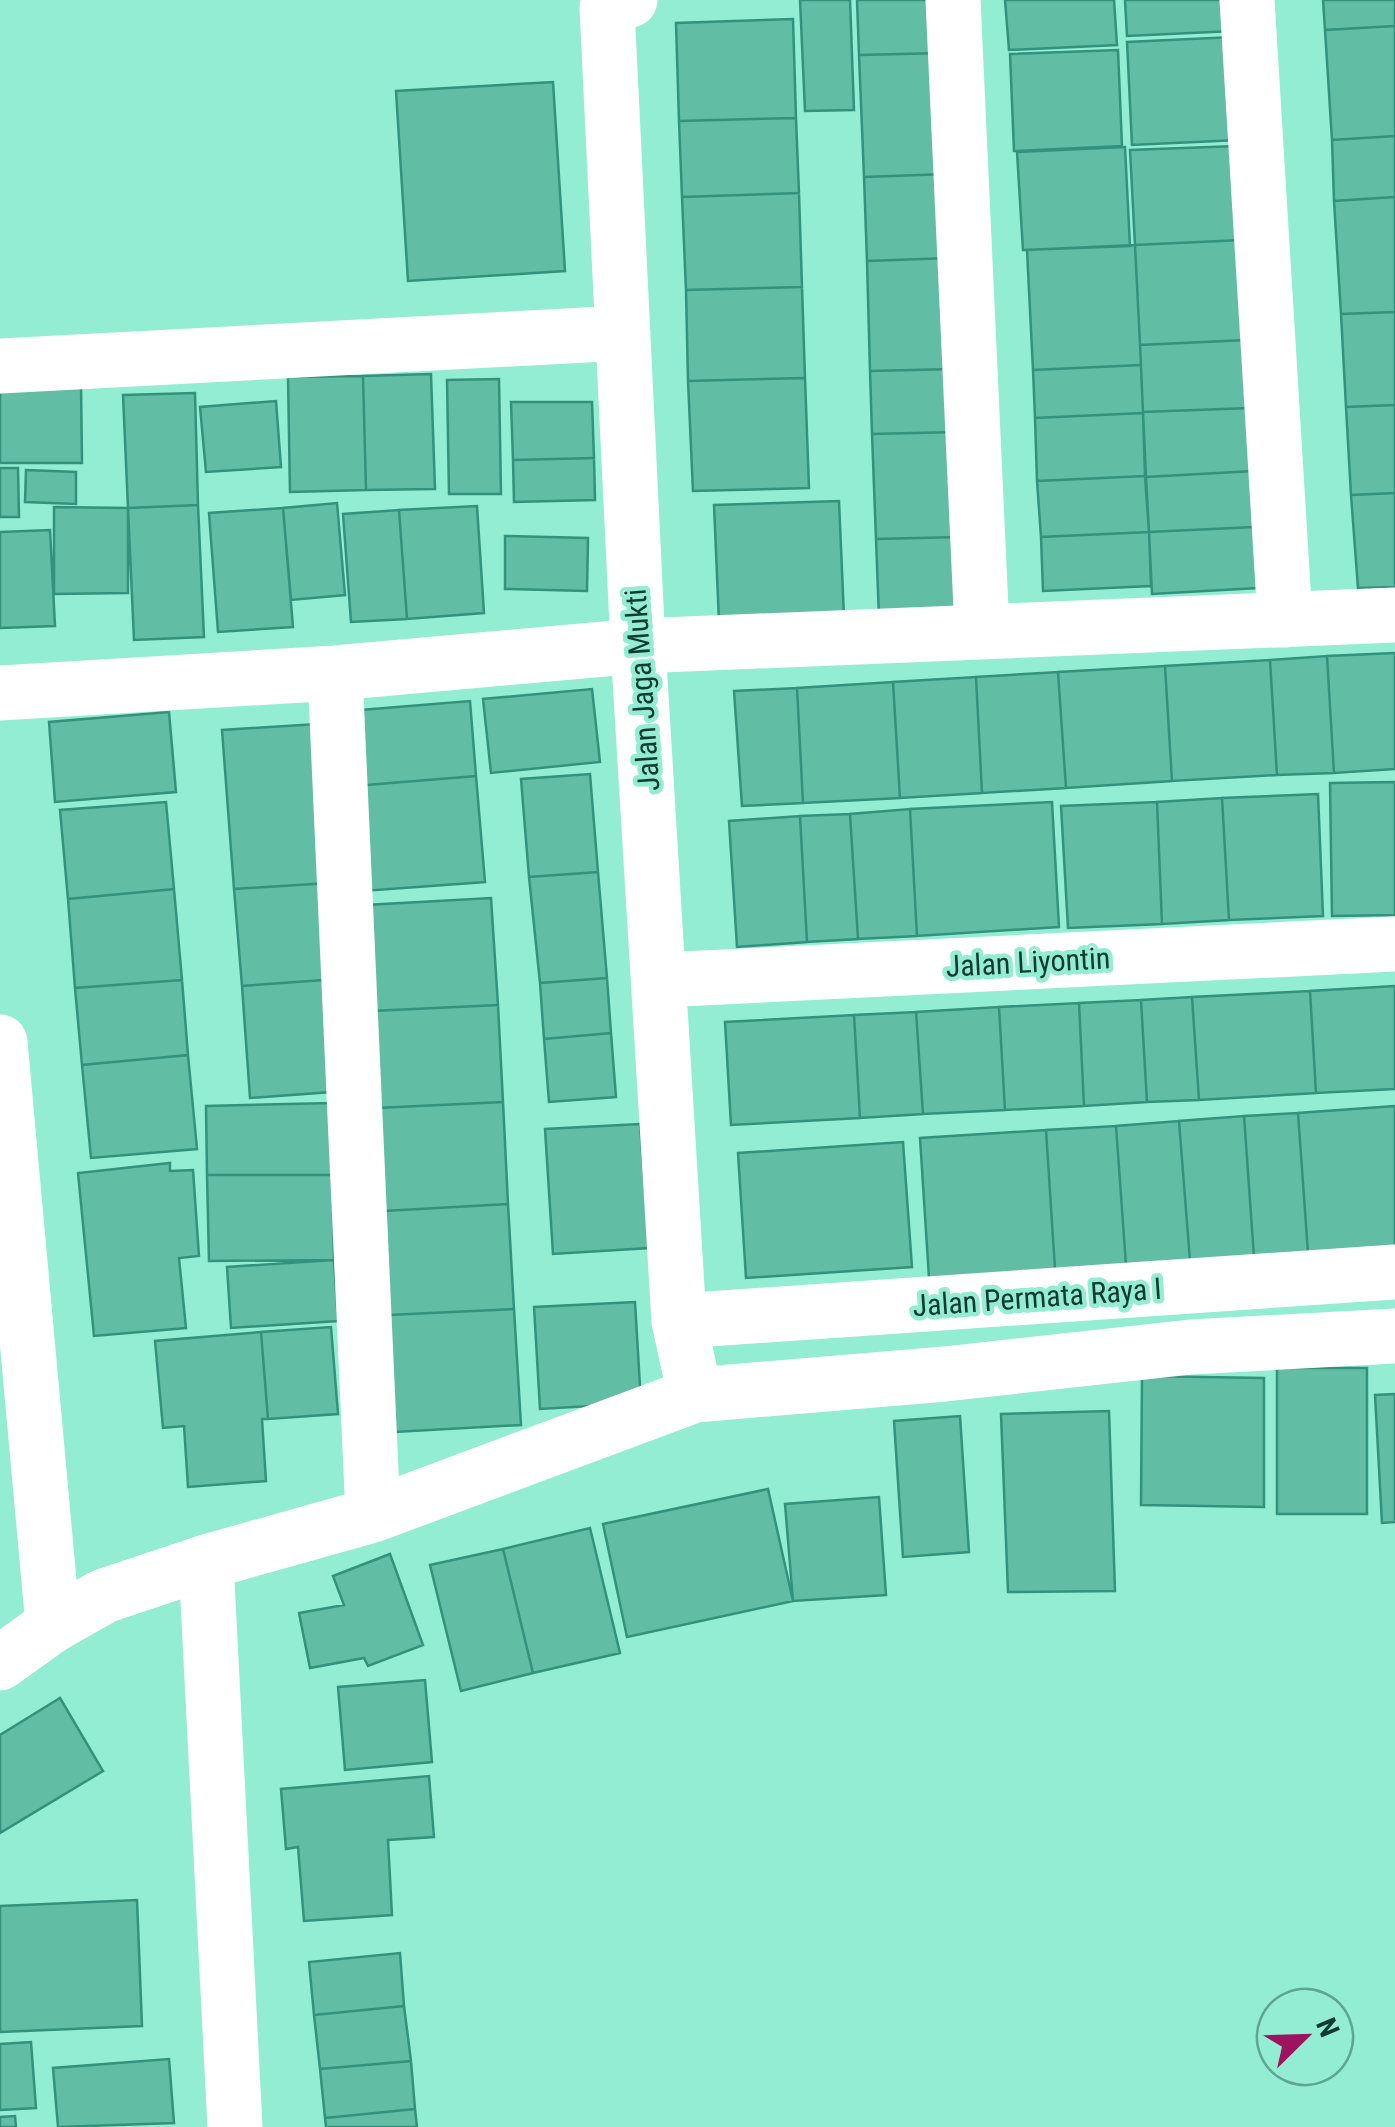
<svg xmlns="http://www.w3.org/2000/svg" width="1395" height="2127" font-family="'Roboto Condensed',sans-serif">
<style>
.building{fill:#62bda5;stroke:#33927b;stroke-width:2.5}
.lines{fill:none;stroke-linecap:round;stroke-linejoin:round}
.street{stroke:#fff;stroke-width:55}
.labels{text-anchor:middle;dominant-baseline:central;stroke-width:9;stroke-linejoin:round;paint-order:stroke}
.street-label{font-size:30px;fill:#133a30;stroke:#92edd3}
</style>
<rect width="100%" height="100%" fill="#92edd3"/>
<path class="building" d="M 800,0 L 850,0 L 854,110 L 805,111 Z
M 857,0 L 941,0 L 943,53 L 859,55 Z
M 1005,0 L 1114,0 L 1117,45 L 1009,50 Z
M 1125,0 L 1231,0 L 1233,31 L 1127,36 Z
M 1323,0 L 1395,0 L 1395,26 L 1325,30 Z
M 793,19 L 796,118 L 679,121 L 676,23 Z
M 1395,26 L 1395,136 L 1332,140 L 1325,30 Z
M 1233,37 L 1238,140 L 1132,145 L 1127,42 Z
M 1118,50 L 1122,146 L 1014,151 L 1010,54 Z
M 943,53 L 947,174 L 864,177 L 859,55 Z
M 553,82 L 565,271 L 408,281 L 396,91 Z
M 796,118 L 799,193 L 682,197 L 679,121 Z
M 1395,136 L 1395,197 L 1334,201 L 1332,140 Z
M 1236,146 L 1241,240 L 1135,245 L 1130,150 Z
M 1125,147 L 1130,246 L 1023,250 L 1017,152 Z
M 947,174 L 949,258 L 867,261 L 864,177 Z
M 799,193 L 802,287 L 686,290 L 682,197 Z
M 1395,197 L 1395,312 L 1341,314 L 1334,201 Z
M 1241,240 L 1246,340 L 1140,345 L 1135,245 Z
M 1135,245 L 1141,365 L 1033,370 L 1027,250 Z
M 949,258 L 954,369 L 870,371 L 867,261 Z
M 802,287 L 805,378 L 688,381 L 686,290 Z
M 1395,312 L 1395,405 L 1346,407 L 1341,314 Z
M 1246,340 L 1249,408 L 1143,412 L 1140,345 Z
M 1141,365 L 1143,413 L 1035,418 L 1033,370 Z
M 954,369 L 956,432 L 872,434 L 870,371 Z
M 431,374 L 435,489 L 366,490 L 363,376 Z
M 363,376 L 366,490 L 290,492 L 288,377 Z
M 805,378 L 809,488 L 693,491 L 688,381 Z
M 499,379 L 501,494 L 449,494 L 447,380 Z
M 0,384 L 81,384 L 82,463 L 0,463 Z
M 195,393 L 198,505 L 128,508 L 123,395 Z
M 276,401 L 281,467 L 206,472 L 200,407 Z
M 511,402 L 592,402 L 594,458 L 513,460 Z
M 1395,405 L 1395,493 L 1351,495 L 1346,407 Z
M 1249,408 L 1253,471 L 1146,477 L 1143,412 Z
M 1143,413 L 1145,476 L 1037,481 L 1035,418 Z
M 956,432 L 960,537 L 876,539 L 872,434 Z
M 594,458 L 595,500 L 514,502 L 513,460 Z
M 0,468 L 18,468 L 19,517 L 0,517 Z
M 26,470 L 76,472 L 76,504 L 25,502 Z
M 1253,471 L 1254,527 L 1149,532 L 1146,477 Z
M 1145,476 L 1149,532 L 1041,537 L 1037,481 Z
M 1395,493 L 1395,587 L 1358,588 L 1351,495 Z
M 839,501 L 844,617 L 719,622 L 714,505 Z
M 337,503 L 345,595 L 291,600 L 283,508 Z
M 198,505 L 204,637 L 134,640 L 128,508 Z
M 477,506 L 484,613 L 407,619 L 399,510 Z
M 54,507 L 128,508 L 128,593 L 54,594 Z
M 283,508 L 293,627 L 218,632 L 209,513 Z
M 399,510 L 407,619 L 351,622 L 343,514 Z
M 1254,527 L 1258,588 L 1152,594 L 1149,532 Z
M 50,530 L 55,626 L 0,628 L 0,532 Z
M 1149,532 L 1151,586 L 1043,591 L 1041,537 Z
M 505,536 L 588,538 L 587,591 L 505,589 Z
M 960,537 L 963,616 L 879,618 L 876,539 Z
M 1395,653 L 1395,769 L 1334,773 L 1327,656 Z
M 1327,656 L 1334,773 L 1277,775 L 1270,660 Z
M 1270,660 L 1277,775 L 1172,781 L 1165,666 Z
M 1165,666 L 1172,781 L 1066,788 L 1058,672 Z
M 1058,672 L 1066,788 L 982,793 L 976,677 Z
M 976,677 L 982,793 L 900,798 L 893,682 Z
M 893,682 L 900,798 L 803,803 L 797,688 Z
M 797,688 L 803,803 L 742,806 L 734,691 Z
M 592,689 L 600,762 L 491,773 L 483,699 Z
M 470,701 L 476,776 L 355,786 L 349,711 Z
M 169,712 L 176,792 L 55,802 L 49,722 Z
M 317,724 L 329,883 L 234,889 L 222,730 Z
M 590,774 L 598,872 L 529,877 L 521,779 Z
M 476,776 L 485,882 L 363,891 L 355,786 Z
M 1395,782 L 1395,915 L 1332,916 L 1330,783 Z
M 1318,794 L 1323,916 L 1229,920 L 1222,798 Z
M 1222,798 L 1229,920 L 1162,924 L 1157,802 Z
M 166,802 L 174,889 L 68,899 L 60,810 Z
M 1052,802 L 1059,927 L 917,936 L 910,809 Z
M 1157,802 L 1162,924 L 1068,928 L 1061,806 Z
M 910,809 L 917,936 L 858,939 L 850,814 Z
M 850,814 L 858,939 L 807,942 L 800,816 Z
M 800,816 L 807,942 L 737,947 L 729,821 Z
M 598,872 L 607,978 L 540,983 L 529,877 Z
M 329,883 L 337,979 L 242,986 L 234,889 Z
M 174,889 L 182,980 L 75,988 L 68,899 Z
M 491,898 L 498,1005 L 372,1011 L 366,905 Z
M 607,978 L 611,1033 L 544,1039 L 540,983 Z
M 337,979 L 345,1091 L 250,1098 L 242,986 Z
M 182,980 L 188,1055 L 82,1065 L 75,988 Z
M 1395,986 L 1395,1089 L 1316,1093 L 1310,991 Z
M 1310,991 L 1316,1093 L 1199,1100 L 1192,997 Z
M 1192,997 L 1199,1100 L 1147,1102 L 1141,1000 Z
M 1141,1000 L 1147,1102 L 1084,1106 L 1079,1003 Z
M 1079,1003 L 1084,1106 L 1005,1110 L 999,1007 Z
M 498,1005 L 503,1102 L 377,1108 L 372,1011 Z
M 999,1007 L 1005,1110 L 923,1114 L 916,1012 Z
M 916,1012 L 923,1114 L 860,1118 L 854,1015 Z
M 854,1015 L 860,1118 L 731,1125 L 725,1022 Z
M 611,1033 L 616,1097 L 549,1102 L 544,1039 Z
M 188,1055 L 197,1149 L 91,1158 L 82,1065 Z
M 503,1102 L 508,1204 L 384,1211 L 377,1108 Z
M 332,1103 L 332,1175 L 207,1175 L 206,1106 Z
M 1395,1106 L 1395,1248 L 1308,1253 L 1298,1113 Z
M 1298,1113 L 1308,1253 L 1254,1257 L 1244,1116 Z
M 1244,1116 L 1254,1257 L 1190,1261 L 1179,1121 Z
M 1179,1121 L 1190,1261 L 1126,1265 L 1116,1126 Z
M 640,1124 L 649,1248 L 553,1254 L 545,1129 Z
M 1116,1126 L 1126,1265 L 1055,1269 L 1046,1130 Z
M 1046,1130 L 1055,1269 L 929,1278 L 920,1138 Z
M 903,1142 L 912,1267 L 746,1278 L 738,1153 Z
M 170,1163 L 170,1171 L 193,1170 L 199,1256 L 179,1258 L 186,1328 L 94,1336 L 78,1173 Z
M 207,1175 L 332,1175 L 334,1260 L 209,1261 Z
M 508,1204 L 514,1309 L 389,1315 L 384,1211 Z
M 334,1260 L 338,1321 L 231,1328 L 227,1267 Z
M 635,1302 L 641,1403 L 540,1409 L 534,1307 Z
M 514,1309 L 521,1425 L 395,1432 L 389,1315 Z
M 331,1327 L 338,1414 L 268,1419 L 261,1332 Z
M 261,1332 L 268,1419 L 262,1419 L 266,1481 L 188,1487 L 184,1426 L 163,1428 L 155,1341 Z
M 1277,1368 L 1367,1368 L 1367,1514 L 1277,1514 Z
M 1142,1376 L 1264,1378 L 1264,1507 L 1141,1505 Z
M 1395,1394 L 1395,1522 L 1382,1523 L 1375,1395 Z
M 1109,1411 L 1115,1591 L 1008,1592 L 1001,1414 Z
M 960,1416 L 969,1552 L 903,1557 L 894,1421 Z
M 768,1489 L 793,1601 L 627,1637 L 603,1524 Z
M 879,1497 L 886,1595 L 793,1601 L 785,1504 Z
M 590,1528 L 620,1653 L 533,1673 L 503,1549 Z
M 503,1549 L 533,1673 L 461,1691 L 430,1565 Z
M 390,1554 L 423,1645 L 368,1666 L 364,1658 L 310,1668 L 299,1613 L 344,1605 L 333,1576 Z
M 425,1680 L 432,1762 L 345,1770 L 338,1687 Z
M 60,1698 L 103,1771 L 0,1833 L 0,1735 Z
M 429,1776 L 434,1837 L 388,1840 L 392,1915 L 304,1921 L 298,1847 L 286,1849 L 281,1789 Z
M 137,1900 L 142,2026 L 0,2032 L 0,1906 Z
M 400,1953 L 404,2006 L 314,2015 L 309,1962 Z
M 404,2006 L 411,2061 L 320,2069 L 314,2015 Z
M 31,2042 L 36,2108 L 0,2110 L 0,2044 Z
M 169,2059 L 174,2123 L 58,2127 L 53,2068 Z
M 411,2061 L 415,2109 L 325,2118 L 320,2069 Z
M 415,2109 L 417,2127 L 326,2127 L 325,2118 Z
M 15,2116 L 16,2127 L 0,2127 L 0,2117 Z"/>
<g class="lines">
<path class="street" d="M 630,0 L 607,8 L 638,646 L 679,1321 L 695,1395
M 953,0 L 982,631
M 1247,0 L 1285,620
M 0,366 L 623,333
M 335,673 L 373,1515
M 0,693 L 335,673 L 638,646 L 1395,615
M 661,980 L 1395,944
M 0,1042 L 53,1625
M 679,1321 L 1395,1272
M 206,1562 L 235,2127
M 0,1663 L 53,1625 L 104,1596 L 206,1562 L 373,1515 L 695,1395 L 945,1374 L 1191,1347 L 1395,1336"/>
</g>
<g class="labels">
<g class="street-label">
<text transform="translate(642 690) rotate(-94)">Jalan Jaga Mukti</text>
<text transform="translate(1028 962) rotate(-3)">Jalan Liyontin</text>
<text transform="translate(1037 1297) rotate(-4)">Jalan Permata Raya I</text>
</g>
</g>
<g transform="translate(1305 2037) rotate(67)"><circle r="48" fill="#92edd3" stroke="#5fa592" stroke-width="2.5"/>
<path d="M0-8L18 38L0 25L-18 38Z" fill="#9e1360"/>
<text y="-15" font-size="28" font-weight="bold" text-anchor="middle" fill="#133a30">N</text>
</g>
</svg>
